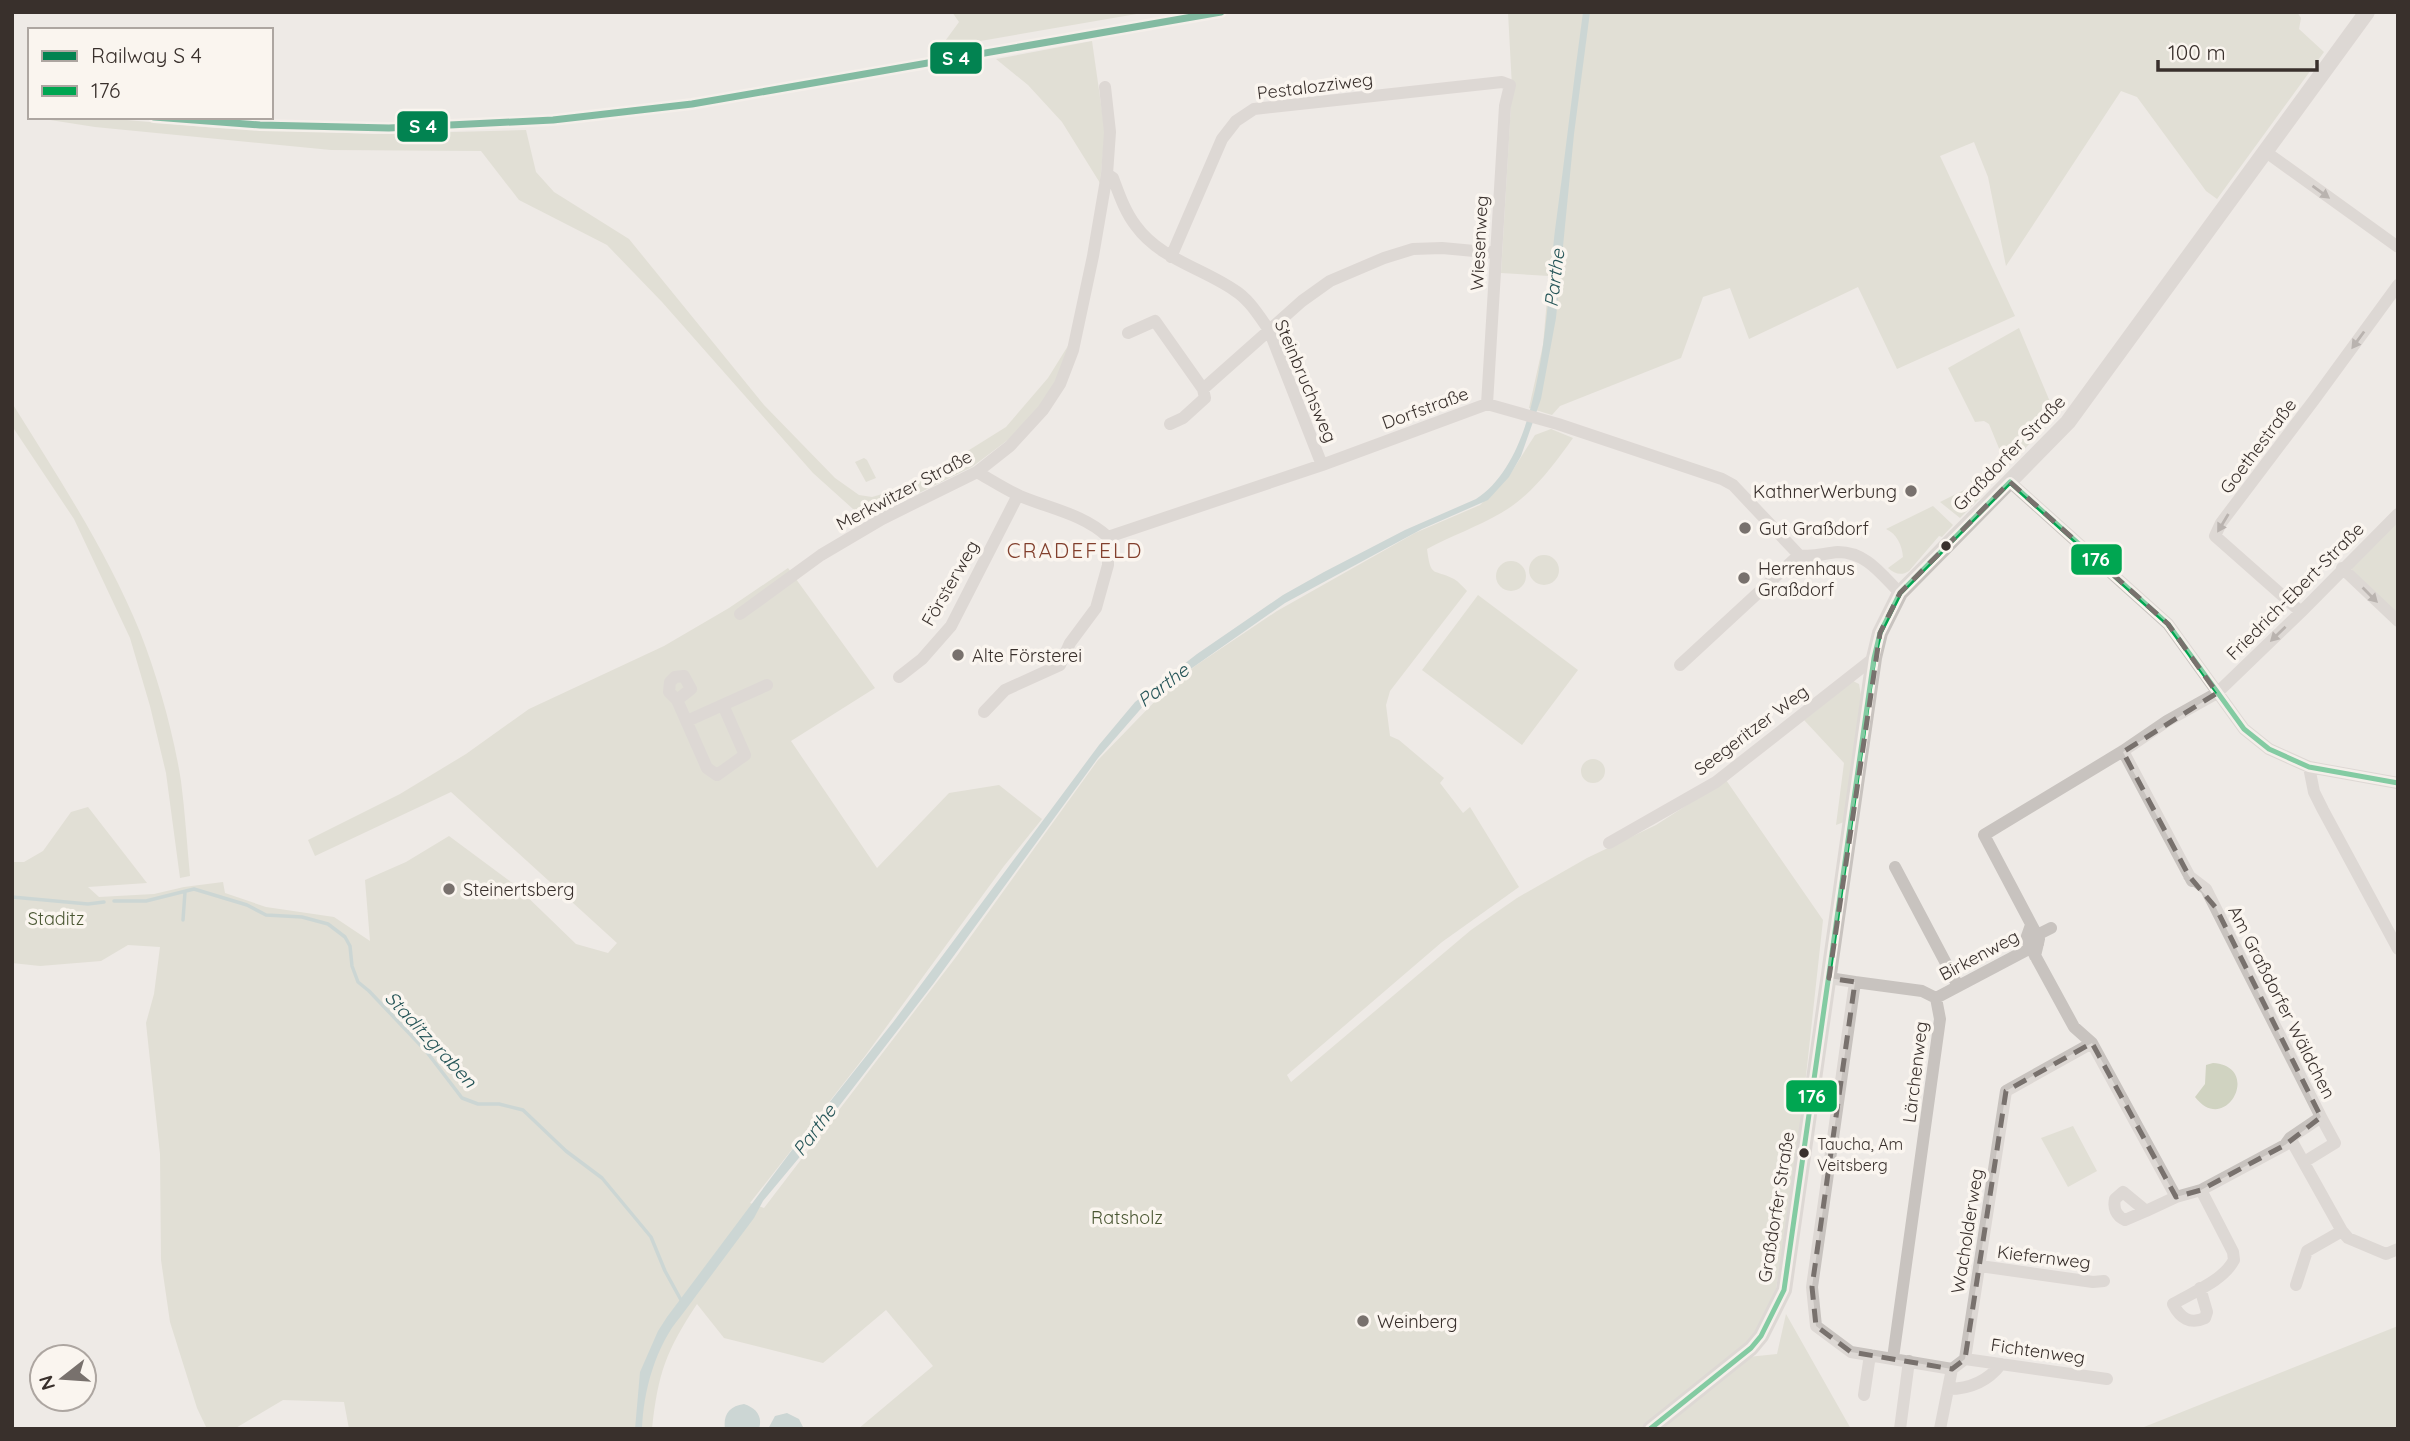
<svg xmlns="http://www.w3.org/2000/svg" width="2410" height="1441" font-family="Quicksand,sans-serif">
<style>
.green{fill:#d0d3c1}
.water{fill:#a3bfbe}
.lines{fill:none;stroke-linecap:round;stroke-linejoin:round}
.stream{stroke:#a3bfbe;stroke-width:3.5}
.minor{stroke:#c8c3bf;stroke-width:12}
.tertiary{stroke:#c8c3bf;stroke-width:16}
.bus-1-casing{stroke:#faf5ef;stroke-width:10}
.bus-1{stroke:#00a651;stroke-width:5}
.rail-1-casing{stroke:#faf5ef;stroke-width:12}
.rail-1{stroke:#028351;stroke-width:7}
.oneway{fill:#79726e}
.marked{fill:none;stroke:#78716d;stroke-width:5;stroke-dasharray:14 9;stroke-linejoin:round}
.poi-dot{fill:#78716d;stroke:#faf5ef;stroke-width:2.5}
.bus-dot{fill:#39302c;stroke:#faf5ef;stroke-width:2.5}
.labels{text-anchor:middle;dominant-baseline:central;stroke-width:7;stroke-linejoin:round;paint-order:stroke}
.bus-label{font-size:16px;fill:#39302c;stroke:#faf5ef;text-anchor:start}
.street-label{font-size:18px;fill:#39302c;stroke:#faf5ef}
.poi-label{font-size:18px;fill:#39302c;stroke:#faf5ef;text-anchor:start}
.park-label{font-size:18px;fill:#495632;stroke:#faf5ef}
.water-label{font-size:19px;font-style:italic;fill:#255558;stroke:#faf5ef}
.quarter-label{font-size:21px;letter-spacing:2px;fill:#823f2c;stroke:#faf5ef}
.line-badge{stroke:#faf5ef;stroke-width:2.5}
.badge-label{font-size:19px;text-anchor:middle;font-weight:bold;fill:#fff}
</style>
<rect width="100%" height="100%" fill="#eeeae6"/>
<path class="green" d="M 952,12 L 1148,12 L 940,48 L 959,22 Z
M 1508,12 L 2297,12 L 2301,18 L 2299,29 L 2324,52 L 2217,199 L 2206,191 L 2137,97 L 2121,91 L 2006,266 L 1988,177 L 1974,142 L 1940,156 L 2015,316 L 1897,369 L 1858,287 L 1749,339 L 1730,288 L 1703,297 L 1681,358 L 1560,406 L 1552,415 L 1529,408 L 1543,345 L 1549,276 L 1501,273 L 1512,87 Z
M 1092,41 L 1105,132 L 1100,183 L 1062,122 L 1028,85 L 996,59 Z
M 31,117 L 93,117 L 217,128 L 376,134 L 526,130 L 536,172 L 554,192 L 629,239 L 764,405 L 835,478 L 859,495 L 872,497 L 903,488 L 942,467 L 1006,427 L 1048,378 L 1071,341 L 1050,395 L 1013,436 L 972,467 L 917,494 L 863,518 L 813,473 L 662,302 L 607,245 L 519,200 L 481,151 L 331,150 L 95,127 Z
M 2019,328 L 2056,416 L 1982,493 L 1970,481 L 2003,458 L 1989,424 L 1984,421 L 1975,422 L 1948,368 Z
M 12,403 C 58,477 107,551 140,632 C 158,678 173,731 181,781 C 185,812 187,845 190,876 L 180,878 L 166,773 L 150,706 L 130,638 L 74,519 L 12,426 Z
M 1551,429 L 1573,438 C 1553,466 1531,496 1501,513 C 1477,527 1451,536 1427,549 C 1431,579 1433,568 1454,579 C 1459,582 1463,587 1467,591 L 1390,691 L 1386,705 L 1390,736 L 1399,740 L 1444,778 L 1440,783 L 1463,813 L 1470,807 L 1519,887 L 1442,942 L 1287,1075 L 1291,1082 L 1471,930 L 1517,898 L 1587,858 L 1656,825 L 1726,780 L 1823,920 L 1794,1186 L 1775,1294 L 1756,1332 L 1739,1352 L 1645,1429 L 858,1429 L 933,1366 L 886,1310 L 823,1363 L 724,1338 L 697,1304 C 666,1351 658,1373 652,1429 L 349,1429 L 344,1402 L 283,1400 L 234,1429 L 207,1429 L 197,1408 L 170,1322 L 161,1260 L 160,1154 L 146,1023 L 154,994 L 160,947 L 128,945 L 101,961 L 40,966 L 12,963 L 12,862 L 24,862 L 43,851 L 71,812 L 88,807 L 147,883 L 88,887 L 99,897 L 154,894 L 184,887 L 223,882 L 225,893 L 266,907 L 334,917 L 370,941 L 365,880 L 406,862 L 449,836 L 515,885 L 576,944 L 608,953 L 617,943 L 451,792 L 315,856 L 308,840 L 400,794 L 466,754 L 529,709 L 664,646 L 729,608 L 788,568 L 875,688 L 791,741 L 877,868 L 949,793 L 999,785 L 1042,819 L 1004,866 L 865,1056 L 750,1203 L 764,1208 L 956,957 L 1098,760 L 1163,693 L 1195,666 L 1277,611 L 1415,533 L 1480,505 L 1509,476 L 1535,435 Z
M 864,458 L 867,460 L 876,478 L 866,482 L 855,462 Z
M 1968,488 L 1972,489 L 1980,498 L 1960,518 L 1940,502 Z
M 1933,506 L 1953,525 L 1942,537 L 1939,536 L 1909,571 C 1901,576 1895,574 1888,568 L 1903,557 C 1902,545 1897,534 1886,529 Z
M 2398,521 L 2398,615 L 2351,569 Z
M1529 570a15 15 0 1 1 30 0a15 15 0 1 1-30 0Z
M1496 576a15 15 0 1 1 30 0a15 15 0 1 1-30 0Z
M 1478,595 L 1578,670 L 1522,745 L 1422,670 Z
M 1853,681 L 1859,684 L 1861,695 L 1844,822 L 1836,825 L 1844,763 L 1804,720 Z
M1581 771a12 12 0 1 1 24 0a12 12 0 1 1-24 0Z
M 2213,1063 C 2263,1066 2226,1137 2195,1097 L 2205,1084 L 2206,1065 Z
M 2073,1126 L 2097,1171 L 2068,1187 L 2041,1138 Z
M 1786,1314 L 1851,1429 L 1661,1429 L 1748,1357 L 1777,1354 Z
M 2398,1326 L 2398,1429 L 2139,1429 Z"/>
<path class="water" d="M 1583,12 L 1590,12 L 1574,134 L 1556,318 L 1541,399 L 1521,456 L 1509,477 L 1488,500 L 1422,529 L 1285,603 L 1152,696 L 1098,758 L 934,983 L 803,1153 L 763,1201 L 754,1218 L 681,1316 C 656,1345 643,1391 642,1429 L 635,1429 L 640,1372 L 658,1331 L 667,1317 L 798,1142 L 894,1021 L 1099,745 L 1135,702 L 1197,654 L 1283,595 L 1324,572 L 1405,530 L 1476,499 C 1545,454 1546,305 1555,230 C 1565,157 1573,85 1583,12 Z
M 744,1404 C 756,1408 763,1416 759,1429 L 725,1429 C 723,1415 729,1406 744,1404 Z
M 787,1413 L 799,1419 L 804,1429 L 768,1429 L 775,1416 Z"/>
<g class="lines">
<path class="stream" d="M 12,897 L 88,904 L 104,902
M 114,901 L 146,901 L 194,889 L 247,905 L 266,915 L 302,917 L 328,924 L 345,937 L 350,946 L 352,966 L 358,982 L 369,991 L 426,1051 L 462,1098 L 478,1104 L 499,1104 L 523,1110 L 566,1151 L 602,1178 L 651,1237 L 665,1271 L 681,1300
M 183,920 L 185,892"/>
<path class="minor" d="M 2266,152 L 2398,247
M 1107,174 L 1113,178 C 1119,194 1125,212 1136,226 C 1160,259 1202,268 1234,290 C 1249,299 1259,316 1269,330 L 1322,465
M 1171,257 L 1222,139 L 1236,121 L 1254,109 L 1502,82 L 1510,85 L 1505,106 L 1487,404
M 1128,333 L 1155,321 L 1203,389 L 1205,398 L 1183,418 L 1170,424
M 1203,389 L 1302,301 L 1330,281 L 1384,258 L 1413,249 L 1442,248 L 1496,253
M 977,472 C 991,480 1005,489 1020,496 C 1051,509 1083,514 1108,537
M 2010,482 L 2168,624 L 2244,729 L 2269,749 L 2309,767 L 2398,783
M 1108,537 L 1322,465 L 1487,404 L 1558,424 L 1722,479 L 1733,485 L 1799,555 C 1813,558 1824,553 1838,552 C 1866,552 1881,574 1900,593
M 2342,568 L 2398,621
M 2301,612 L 2215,536 L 2221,523 L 2314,400 L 2398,285
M 740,614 L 821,555 L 882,519 L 977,472 L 1010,446 L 1043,410 L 1060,384 L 1073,350 L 1093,256 L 1107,174 L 1110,132 L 1105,87
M 1680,665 L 1799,555
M 899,677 L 922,659 L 951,626 L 1018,495
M 677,700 L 691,689 L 684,676 L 675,677 L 670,682 L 669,692 L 677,700 L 707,768 L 717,775 L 745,755 L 723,705
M 984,712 L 1005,690 L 1060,665 L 1070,643 L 1096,608 L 1108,565 L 1108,537
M 687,721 L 767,685
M 2123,751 L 2192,881
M 2309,767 L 2314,792 L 2323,810 L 2398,949
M 1609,843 L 1716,782 L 1874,658
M 1895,867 L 1958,986
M 2031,925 L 2026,939 L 2074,1027 L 2092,1043 L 2176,1197 L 2201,1190 L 2285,1145 L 2290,1138 L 2321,1117 L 2206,889 L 2189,876
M 2037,935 L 2051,928
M 2035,956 L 2039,939 L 1984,835 L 2123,751 L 2167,721 L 2217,693 L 2301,612 L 2398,514
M 1829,978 L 1855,982 L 1812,1287 L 1816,1326 L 1851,1352 L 1952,1369
M 1855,982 L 1922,991 L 1936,998
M 1936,998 L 2038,944
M 2290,1138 L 2342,1231 L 2348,1238 L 2386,1254 L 2398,1249
M 2304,1162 L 2335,1143 L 2321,1117
M 2146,1211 L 2125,1220 C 2116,1216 2113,1208 2115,1199 L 2123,1192 L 2146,1211 L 2176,1197
M 1980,1266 L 2093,1282 L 2104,1281
M 2296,1285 L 2307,1251 L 2342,1231
M 2200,1288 L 2207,1312 L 2205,1318 C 2190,1325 2180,1318 2173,1304 C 2193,1292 2223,1281 2234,1260 L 2233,1252 L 2201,1190
M 1893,1358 L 1940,1019 L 1936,998
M 1965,1359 L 2107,1379
M 1952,1369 L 1965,1359 L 2006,1091 L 2092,1043
M 1948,1389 C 1969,1389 1988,1381 2001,1364
M 1864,1395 L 1870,1355
M 1900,1429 L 1909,1361
M 1940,1429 L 1952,1369"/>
<path class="tertiary" d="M 1650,1429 L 1751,1348 L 1761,1336 L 1784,1290 C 1815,1079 1843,869 1874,658 L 1880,633 L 1900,593 L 2068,422 L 2367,12"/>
<defs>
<path id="bus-1" d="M 1650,1429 L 1751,1348 L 1761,1336 L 1784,1290 L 1874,658 L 1880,633 L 1900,593 L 2010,482 L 2168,624 L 2244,729 L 2269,749 L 2309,767 L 2398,783"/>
</defs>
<use href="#bus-1" class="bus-1-casing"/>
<use href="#bus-1" class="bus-1"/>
<defs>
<path id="rail-1" d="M 154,117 L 260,125 L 389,128 L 553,120 L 692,104 L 1221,12"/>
</defs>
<use href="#rail-1" class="rail-1-casing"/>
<use href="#rail-1" class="rail-1"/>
</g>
<defs><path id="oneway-solid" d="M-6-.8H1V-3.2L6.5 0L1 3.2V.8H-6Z" transform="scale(1.75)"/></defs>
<g class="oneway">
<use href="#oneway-solid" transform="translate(2321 192) rotate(36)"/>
<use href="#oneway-solid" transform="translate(2358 340) rotate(126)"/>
<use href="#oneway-solid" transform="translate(2223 523) rotate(121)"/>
<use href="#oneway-solid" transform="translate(2370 595) rotate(45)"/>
<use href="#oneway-solid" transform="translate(2278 634) rotate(136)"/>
</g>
<path d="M0 0H2410V1441H0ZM 2010,482 L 2168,624 L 2217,693 L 2123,752 L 2189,876 L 2216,908 L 2321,1117 L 2285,1145 L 2201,1190 L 2176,1197 L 2092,1043 L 2006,1091 L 1965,1359 L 1952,1369 L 1851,1352 L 1816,1326 L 1812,1287 L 1855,982 L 1829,978 L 1880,633 L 1900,593 Z" fill="#eeeae6" fill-opacity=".55" fill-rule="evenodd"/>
<path class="marked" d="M 2010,482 L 2168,624 L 2217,693 L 2123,752 L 2189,876 L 2216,908 L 2321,1117 L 2285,1145 L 2201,1190 L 2176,1197 L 2092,1043 L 2006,1091 L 1965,1359 L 1952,1369 L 1851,1352 L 1816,1326 L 1812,1287 L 1855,982 L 1829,978 L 1880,633 L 1900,593 Z"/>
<g class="poi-dot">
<circle cx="1911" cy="491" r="7"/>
<circle cx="1745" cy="528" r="7"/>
<circle cx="1744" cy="578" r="7"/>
<circle cx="958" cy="655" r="7"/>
<circle cx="449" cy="889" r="7"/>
<circle cx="1363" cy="1321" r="7"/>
</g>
<g class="bus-dot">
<circle cx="1946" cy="546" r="6"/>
<circle cx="1804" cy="1153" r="6"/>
</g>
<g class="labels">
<g class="bus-label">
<text x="1817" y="1144">Taucha, Am<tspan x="1817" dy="21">Veitsberg</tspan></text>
</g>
<g class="street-label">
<text transform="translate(1315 86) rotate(-7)">Pestalozziweg</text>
<text transform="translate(1479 243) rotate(-87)">Wiesenweg</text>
<text transform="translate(1306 381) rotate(67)">Steinbruchsweg</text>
<text transform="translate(1425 408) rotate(-20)">Dorfstraße</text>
<text transform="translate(2258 446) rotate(-53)">Goethestraße</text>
<text transform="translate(2009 453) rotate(-46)">Graßdorfer Straße</text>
<text transform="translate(904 490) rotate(-28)">Merkwitzer Straße</text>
<text transform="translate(950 583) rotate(-60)">Försterweg</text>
<text transform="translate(2295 591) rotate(-45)">Friedrich-Ebert-Straße</text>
<text transform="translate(1751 730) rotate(-37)">Seegeritzer Weg</text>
<text transform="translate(1979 955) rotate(-28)">Birkenweg</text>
<text transform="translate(2282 1002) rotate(63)">Am Graßdorfer Wäldchen</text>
<text transform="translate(1915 1072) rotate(-83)">Lärchenweg</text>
<text transform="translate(1776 1207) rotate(-81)">Graßdorfer Straße</text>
<text transform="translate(1967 1231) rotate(-81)">Wacholderweg</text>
<text transform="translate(2044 1257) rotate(7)">Kiefernweg</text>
<text transform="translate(2038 1351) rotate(8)">Fichtenweg</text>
</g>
<g class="poi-label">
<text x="1897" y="491" text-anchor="end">KathnerWerbung</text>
<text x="1759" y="528">Gut Graßdorf</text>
<text x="1758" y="568">Herrenhaus<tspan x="1758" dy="21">Graßdorf</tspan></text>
<text x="972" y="655">Alte Försterei</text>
<text x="463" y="889">Steinertsberg</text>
<text x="1377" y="1321">Weinberg</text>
</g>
<g class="park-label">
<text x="56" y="918">Staditz</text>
<text x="1127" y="1217">Ratsholz</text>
</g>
<g class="water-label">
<text transform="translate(1554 278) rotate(-83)">Parthe</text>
<text transform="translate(1163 685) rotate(-37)">Parthe</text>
<text transform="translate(431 1039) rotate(47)">Staditzgraben</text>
<text transform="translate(814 1130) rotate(-53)">Parthe</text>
</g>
<g class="quarter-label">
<text x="1075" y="550">CRADEFELD</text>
</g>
</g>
<g class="line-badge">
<rect x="929" y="41" width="54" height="34" rx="7" fill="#028351"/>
<rect x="396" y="110" width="53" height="33" rx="7" fill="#028351"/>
<rect x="2070" y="543" width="53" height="33" rx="7" fill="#00a651"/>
<rect x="1785" y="1079" width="53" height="34" rx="7" fill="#00a651"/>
</g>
<g class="badge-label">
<text x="956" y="65">S 4</text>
<text x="423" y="133">S 4</text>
<text x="2096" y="566">176</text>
<text x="1812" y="1103">176</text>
</g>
<rect width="2410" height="1441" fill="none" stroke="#39302c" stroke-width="28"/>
<rect x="28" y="28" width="245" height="91" fill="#faf5ef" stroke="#ada6a1" stroke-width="2"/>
<rect x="42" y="51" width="35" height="10" fill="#028351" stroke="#ada6a1" stroke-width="2"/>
<text x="91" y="63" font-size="21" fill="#39302c">Railway S 4</text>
<rect x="42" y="86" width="35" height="10" fill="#00a651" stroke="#ada6a1" stroke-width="2"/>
<text x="91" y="98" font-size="21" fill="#39302c">176</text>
<g transform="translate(63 1378) rotate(253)"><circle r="33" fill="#faf5ef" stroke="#ada6a1" stroke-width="2"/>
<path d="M0-5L12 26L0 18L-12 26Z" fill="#78716d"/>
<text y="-10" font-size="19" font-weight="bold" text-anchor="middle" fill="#39302c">N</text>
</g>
<path d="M2158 60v10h159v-10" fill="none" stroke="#39302c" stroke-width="3.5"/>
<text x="2168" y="60" font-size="21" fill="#39302c" stroke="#faf5ef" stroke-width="5" paint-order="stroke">100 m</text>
</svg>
